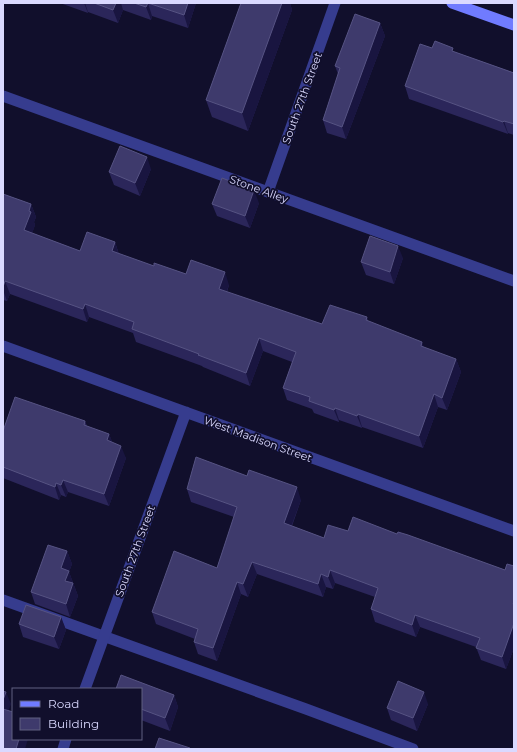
<svg xmlns="http://www.w3.org/2000/svg" width="517" height="752" font-family="Montserrat,sans-serif">
<style>
.lines{fill:none;stroke-linecap:round;stroke-linejoin:round}
.service{stroke:#363c8e;stroke-width:11}
.minor{stroke:#363c8e;stroke-width:11}
.secondary{stroke:#707bff;stroke-width:11}
.wall{fill:#2b265a}
.shaded-wall{fill:#191540}
.building{fill:#3e3a6c;stroke:#565383}
.labels{text-anchor:middle;dominant-baseline:central;stroke-width:3.5;stroke-linejoin:round;paint-order:stroke}
.street-label{font-size:11px;fill:#dad9ff;stroke:#110f2c}
</style>
<rect width="100%" height="100%" fill="#110f2c"/>
<g class="lines">
<path class="service" d="M 3,96 L 514,281
M 3,600 L 306,709 L 413,749"/>
<path class="minor" d="M 268,192 L 335,3
M 3,346 L 514,531
M 85,689 L 186,412
M 63,749 L 66,739"/>
<path class="secondary" d="M 452,3 L 514,25"/>
</g>
<path class="wall" d="M 60,3 L 196,3 L 188,28 L 152,16 L 151,20 L 123,10 L 118,23 L 88,12 L 88,13 Z
M 241,3 L 290,3 L 292,10 L 248,131 L 212,117 L 206,100 Z
M 380,23 L 385,36 L 346,139 L 327,133 L 323,120 L 338,74 L 335,66 Z
M 432,48 L 455,52 L 514,73 L 514,135 L 508,133 L 508,134 L 409,99 L 405,86 Z
M 151,169 L 140,196 L 114,185 L 109,172 Z
M 3,194 L 31,204 L 36,217 L 34,222 L 35,225 L 32,233 L 80,251 L 115,242 L 119,254 L 154,266 L 229,285 L 227,292 L 322,324 L 367,317 L 368,321 L 424,348 L 456,359 L 461,372 L 447,410 L 438,407 L 423,448 L 362,427 L 362,428 L 339,420 L 339,422 L 314,413 L 312,409 L 287,400 L 283,388 L 292,362 L 263,351 L 250,386 L 203,367 L 202,366 L 136,342 L 133,333 L 89,317 L 87,322 L 10,294 L 7,301 L 3,300 Z
M 259,203 L 250,228 L 217,216 L 212,204 Z
M 403,258 L 394,284 L 366,275 L 361,262 Z
M 85,421 L 87,426 L 109,434 L 112,442 L 126,458 L 109,506 L 68,492 L 66,497 L 61,495 L 59,500 L 3,478 L 3,431 Z
M 187,489 L 301,500 L 292,526 L 324,538 L 348,531 L 397,534 L 505,570 L 514,566 L 514,648 L 506,669 L 481,660 L 476,647 L 420,627 L 416,637 L 375,622 L 371,609 L 375,597 L 335,583 L 333,589 L 326,587 L 323,597 L 257,574 L 248,597 L 241,594 L 217,661 L 198,654 L 194,642 L 195,639 L 156,624 L 152,612 L 217,568 L 234,517 L 191,502 Z
M 67,551 L 72,564 L 69,572 L 78,596 L 70,617 L 35,604 L 31,592 Z
M 61,617 L 66,630 L 59,649 L 23,637 L 19,624 Z
M 141,689 L 174,695 L 178,707 L 170,731 L 141,720 Z
M 428,704 L 417,731 L 391,720 L 387,708 Z"/>
<path class="shaded-wall" d="M 84,3 L 85,3 L 88,12 L 88,13 Z
M 116,3 L 121,3 L 123,10 L 118,23 L 113,10 Z
M 148,3 L 152,16 L 151,20 L 146,7 Z
M 188,3 L 196,3 L 188,28 L 184,15 Z
M 282,3 L 290,3 L 292,10 L 248,131 L 242,113 Z
M 380,23 L 385,36 L 346,139 L 342,127 Z
M 504,121 L 508,133 L 508,134 L 503,122 Z
M 147,157 L 151,169 L 140,196 L 135,183 Z
M 254,190 L 259,203 L 250,228 L 245,216 Z
M 31,204 L 36,217 L 34,222 L 35,225 L 29,243 L 24,230 Z
M 115,242 L 119,255 L 112,251 Z
M 398,246 L 403,258 L 394,284 L 390,272 Z
M 225,272 L 229,285 L 223,301 L 219,289 Z
M 5,281 L 10,294 L 7,301 L 3,290 L 3,287 Z
M 85,304 L 89,317 L 87,322 L 83,309 Z
M 259,338 L 263,351 L 250,386 L 246,373 Z
M 422,342 L 427,355 L 421,346 Z
M 456,359 L 461,372 L 447,410 L 442,398 Z
M 434,394 L 438,407 L 423,448 L 419,436 Z
M 335,408 L 339,420 L 339,422 L 334,410 Z
M 358,414 L 362,427 L 362,428 L 357,416 Z
M 109,434 L 114,446 L 107,440 Z
M 121,446 L 126,458 L 109,506 L 104,494 Z
M 63,480 L 68,492 L 66,497 L 61,485 Z
M 56,483 L 61,495 L 59,500 L 55,487 Z
M 297,487 L 301,500 L 288,535 L 284,523 Z
M 67,551 L 72,564 L 69,572 L 78,596 L 70,617 L 66,604 L 61,568 Z
M 252,562 L 257,574 L 248,597 L 243,584 Z
M 330,570 L 335,583 L 333,589 L 328,577 Z
M 321,574 L 326,587 L 323,597 L 318,584 Z
M 237,582 L 241,594 L 217,661 L 213,648 Z
M 415,615 L 420,627 L 416,637 L 412,625 Z
M 61,617 L 66,630 L 59,649 L 54,637 Z
M 514,623 L 514,648 L 506,669 L 502,657 Z
M 6,692 L 11,704 L 5,720 L 3,715 L 3,700 Z
M 424,692 L 428,704 L 417,731 L 413,718 Z
M 174,695 L 178,707 L 170,731 L 165,718 Z
M 19,739 L 28,739 L 25,749 L 16,749 Z"/>
<path class="building" d="M 94,3 L 116,3 L 113,10 Z
M 134,3 L 188,3 L 184,15 L 148,3 L 146,7 Z
M 241,3 L 282,3 L 242,113 L 206,100 Z
M 355,14 L 380,23 L 342,127 L 323,120 L 340,68 L 335,66 Z
M 435,41 L 453,48 L 452,51 L 514,73 L 514,124 L 504,121 L 503,122 L 405,86 L 420,44 L 432,48 Z
M 120,146 L 147,157 L 135,183 L 109,172 Z
M 222,178 L 254,190 L 245,216 L 212,204 Z
M 3,194 L 31,204 L 29,211 L 31,212 L 24,230 L 80,251 L 87,232 L 115,242 L 112,251 L 154,266 L 154,263 L 186,274 L 191,260 L 225,272 L 219,289 L 322,324 L 330,305 L 367,317 L 366,320 L 422,342 L 421,346 L 456,359 L 442,398 L 434,394 L 419,436 L 358,414 L 357,416 L 335,408 L 334,410 L 309,401 L 310,397 L 283,388 L 296,352 L 259,338 L 246,373 L 198,355 L 199,354 L 132,329 L 134,322 L 85,304 L 83,309 L 5,281 L 3,287 Z
M 370,236 L 398,246 L 390,272 L 361,262 Z
M 15,397 L 85,421 L 84,425 L 109,434 L 107,440 L 121,446 L 104,494 L 63,480 L 61,485 L 56,483 L 55,487 L 3,467 L 3,431 Z
M 196,457 L 247,476 L 249,470 L 297,487 L 284,523 L 324,538 L 328,525 L 348,531 L 353,517 L 397,534 L 398,532 L 408,535 L 505,570 L 507,564 L 514,566 L 514,602 L 513,604 L 514,604 L 514,623 L 502,657 L 476,648 L 480,638 L 415,615 L 412,625 L 371,609 L 378,588 L 330,570 L 328,577 L 321,574 L 318,584 L 252,562 L 243,584 L 237,582 L 213,648 L 194,642 L 198,629 L 152,612 L 174,551 L 217,568 L 237,507 L 187,489 Z
M 48,545 L 67,551 L 61,568 L 69,571 L 65,581 L 73,583 L 66,604 L 31,592 Z
M 26,605 L 61,617 L 54,637 L 19,624 Z
M 121,675 L 174,695 L 165,718 L 141,709 L 141,689 L 116,689 Z
M 398,681 L 424,692 L 413,718 L 387,708 Z
M 3,691 L 6,692 L 3,700 Z
M 3,709 L 13,712 L 13,739 L 19,739 L 16,749 L 3,749 Z
M 159,738 L 190,748 L 190,749 L 155,749 Z"/>
<g class="labels">
<g class="street-label">
<text transform="translate(302 98) rotate(-70)">South 27th Street</text>
<text transform="translate(259 189) rotate(20)">Stone Alley</text>
<text transform="translate(258 439) rotate(20)">West Madison Street</text>
<text transform="translate(135 551) rotate(-70)">South 27th Street</text>
</g>
</g>
<rect width="517" height="752" fill="none" stroke="#dad9ff" stroke-width="8"/>
<rect x="12" y="688" width="130" height="52" fill="#110f2c" stroke="#616080"/>
<rect x="20" y="701" width="20" height="6" fill="#707bff" stroke="#616080"/>
<text x="48" y="708" font-size="12" fill="#dad9ff">Road</text>
<rect x="20" y="718" width="20" height="12" fill="#3e3a6c" stroke="#616080"/>
<text x="48" y="728" font-size="12" fill="#dad9ff">Building</text>
</svg>
